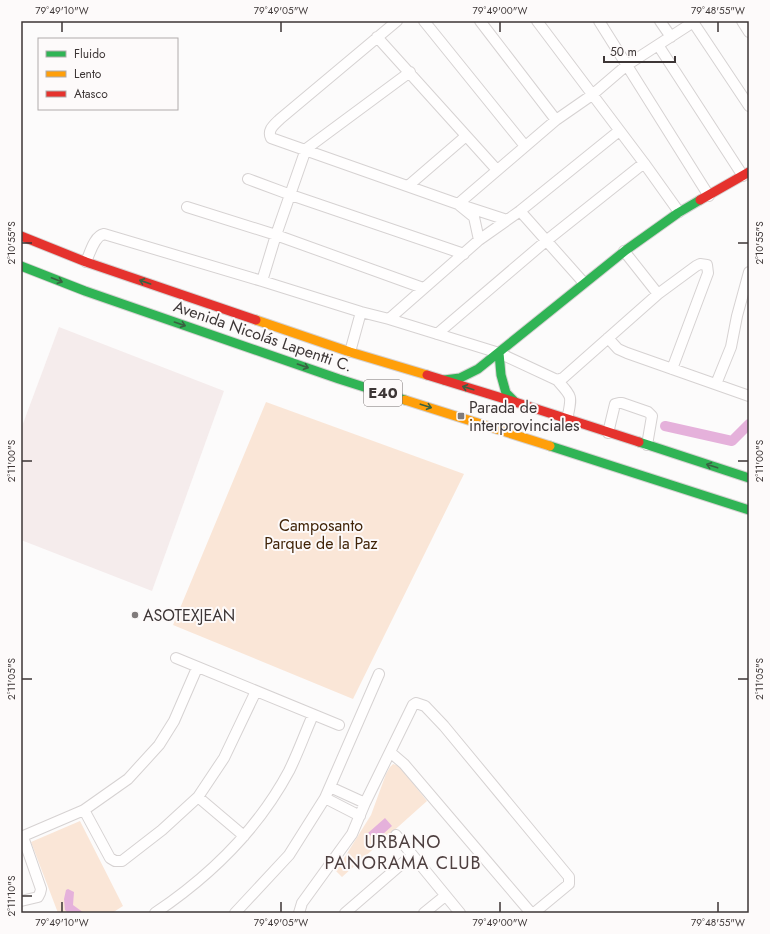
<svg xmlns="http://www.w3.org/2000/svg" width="770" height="934" font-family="Jost,sans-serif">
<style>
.built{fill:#f5ecec}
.green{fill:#fae6d7}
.water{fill:#e5b1db}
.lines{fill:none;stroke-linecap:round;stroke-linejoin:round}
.canal{stroke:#e5b1db;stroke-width:10}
.street-casing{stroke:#d6d2d2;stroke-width:12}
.fast-casing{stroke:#d6d2d2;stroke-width:11}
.slow-casing{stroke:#d6d2d2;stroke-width:11}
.jam-casing{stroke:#d6d2d2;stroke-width:11}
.street{stroke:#fffefe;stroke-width:10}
.fast{stroke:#30b455;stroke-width:9}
.slow{stroke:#ff9f0a;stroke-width:9}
.jam{stroke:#e5322d;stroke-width:9}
.oneway{stroke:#386241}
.ticks{fill:none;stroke:#3d3636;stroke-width:1.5}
.poi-dot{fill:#807b7b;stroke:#fdfafa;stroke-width:1.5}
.labels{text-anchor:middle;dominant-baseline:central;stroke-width:4;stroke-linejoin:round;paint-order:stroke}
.shield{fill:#fdfafa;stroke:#777171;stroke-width:1}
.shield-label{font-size:15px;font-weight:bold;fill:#3d3636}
.street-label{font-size:16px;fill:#3d3636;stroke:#fdfafa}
.poi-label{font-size:16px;fill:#3d3636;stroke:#fdfafa;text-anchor:start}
.park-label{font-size:16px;fill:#412408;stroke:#fdfafa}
.quarter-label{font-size:18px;letter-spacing:1px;fill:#4d3f3f;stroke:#fdfafa}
.neatline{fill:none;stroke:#3d3636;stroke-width:1.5}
.ticks-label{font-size:10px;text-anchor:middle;fill:#3d3636}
</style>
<rect width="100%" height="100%" fill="#fcfbfb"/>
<path class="built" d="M 59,327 L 224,391 L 152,591 L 21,540 L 21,429 Z"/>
<path class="green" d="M 266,402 L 464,474 L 353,699 L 173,625 Z
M 393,764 L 399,766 L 427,801 L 342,877 L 336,871 L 371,815 L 386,774 L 390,767 Z
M 80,821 L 123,906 L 112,913 L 58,913 L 31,842 Z"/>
<path class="water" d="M 385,818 L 392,826 L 373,843 L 371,840 L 373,838 L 368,833 Z
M 68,889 L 74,892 L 73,905 L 84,913 L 68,913 L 65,910 L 64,899 L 66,890 Z"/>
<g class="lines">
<path class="canal" d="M 665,426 L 732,441 L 749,424"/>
<defs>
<path id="street" d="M 397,21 L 280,119 C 274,125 267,130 271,138 L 458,204 L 507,220
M 424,21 L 525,146
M 480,21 L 556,120
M 537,21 L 644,163 L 679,212
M 599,21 L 709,196
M 660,21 L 671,37
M 742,21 L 749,32
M 693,22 L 749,106
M 377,37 L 497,170
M 658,45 L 743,176
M 248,179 L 291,195 L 464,254
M 408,186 L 466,136
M 187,207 L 276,235 L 423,288
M 520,211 L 584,283
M 479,240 L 474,217 L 458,204 L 556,120 L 592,95 L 627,65 L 695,21
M 624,251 L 658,294
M 86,262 C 90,253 94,236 104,234 L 262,281 L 361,312 L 389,319 L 499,353 L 557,380 L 563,378 L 658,294 L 696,266 L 700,264 L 707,265 L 708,273 L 672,369
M 262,281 L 276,235 L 306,149 L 410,72
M 389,319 L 479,240 L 520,211 L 619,131
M 437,334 L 546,241 L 644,163
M 608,338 L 618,349 L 627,353 L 749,396
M 350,352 L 361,312
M 557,380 C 573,398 572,395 567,420
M 716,384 L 731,347 L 737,316 L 749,272
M 608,433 L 615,404 L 619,403 L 622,403 L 648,412 L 652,416 L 647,445
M 176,658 L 339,725
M 390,752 L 404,764 L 531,913
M 330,787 L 365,803
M 198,797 L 244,836
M 325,798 L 360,816
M 84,810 L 110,858 L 115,861 L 122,861 L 162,830 L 198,797 L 224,758 L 256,691
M 396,835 L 460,913
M 21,837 L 84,810 L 128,779 L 159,745 L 174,721 L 197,668
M 21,901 L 38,897 L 40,893 L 41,889 L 23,837
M 155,913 C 210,876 258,829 289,771 C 298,753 305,733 313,715
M 235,913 L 289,855 L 325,798 L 379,674
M 299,913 L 302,903 L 352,834 L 365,803 L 413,705 L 416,703 L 425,706 L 444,726 L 569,877 L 569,884 L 534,913
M 345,913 L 412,855
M 424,913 L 445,896"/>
<path id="fast" d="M 21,266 L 85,291 L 339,379 L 405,400
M 499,353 L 501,375 L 506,393 L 515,402
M 444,380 L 460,378 L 478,369 L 626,250 L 678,213 L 700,200
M 639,442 L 749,478
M 550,446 L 749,510"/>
<path id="slow" d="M 256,320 L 350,352 L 427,375
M 405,400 L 550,446"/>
<path id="jam" d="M 700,200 L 749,172
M 21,236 L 86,262 L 256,320
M 427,375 L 515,402 L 639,442"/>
</defs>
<use href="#street" class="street-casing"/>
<use href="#fast" class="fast-casing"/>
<use href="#slow" class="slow-casing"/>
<use href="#jam" class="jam-casing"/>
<use href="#street" class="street"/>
<use href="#fast" class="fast"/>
<use href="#slow" class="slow"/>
<use href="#jam" class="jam"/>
</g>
<defs><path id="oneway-shaft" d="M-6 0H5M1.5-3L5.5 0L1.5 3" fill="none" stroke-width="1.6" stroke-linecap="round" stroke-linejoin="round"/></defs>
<g class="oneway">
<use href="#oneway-shaft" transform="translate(57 280) rotate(21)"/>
<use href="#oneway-shaft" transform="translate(145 282) rotate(-161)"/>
<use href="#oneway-shaft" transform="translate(180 324) rotate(19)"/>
<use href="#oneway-shaft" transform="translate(303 366) rotate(19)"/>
<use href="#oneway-shaft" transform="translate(468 388) rotate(-163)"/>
<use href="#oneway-shaft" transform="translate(426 406) rotate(18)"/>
<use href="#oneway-shaft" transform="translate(712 466) rotate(-162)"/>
</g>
<path class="ticks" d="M 62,22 L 62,32M 281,22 L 281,32M 500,22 L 500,32M 718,22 L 718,32M 22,243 L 32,243M 738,243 L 748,243M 22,461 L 32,461M 738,461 L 748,461M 22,679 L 32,679M 738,679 L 748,679M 22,896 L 32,896M 62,902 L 62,912M 281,902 L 281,912M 500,902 L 500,912M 718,902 L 718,912"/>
<g class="poi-dot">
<rect x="457" y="412" width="8" height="8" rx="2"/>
<circle cx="135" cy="615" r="4"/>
</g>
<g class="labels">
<rect class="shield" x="364" y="380" width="38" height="26" rx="3"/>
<g class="shield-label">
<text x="383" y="393">E40</text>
</g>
<g class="street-label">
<text transform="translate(263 336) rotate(19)">Avenida Nicolás Lapentti C.</text>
</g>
<g class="poi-label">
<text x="469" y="407">Parada de<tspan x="469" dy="18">interprovinciales</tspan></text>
<text x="143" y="615">ASOTEXJEAN</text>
</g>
<g class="park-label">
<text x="321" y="525">Camposanto<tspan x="321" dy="18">Parque de la Paz</tspan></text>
</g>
<g class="quarter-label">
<text x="403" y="842">URBANO<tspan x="403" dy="21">PANORAMA CLUB</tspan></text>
</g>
</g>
<rect width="770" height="934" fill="none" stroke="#fdfafa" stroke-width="44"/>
<rect x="38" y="38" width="140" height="72" fill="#fdfafa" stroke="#b0acac"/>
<rect x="46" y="51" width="20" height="6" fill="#30b455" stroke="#b0acac"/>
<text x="74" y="58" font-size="12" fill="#3d3636">Fluido</text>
<rect x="46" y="71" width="20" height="6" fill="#ff9f0a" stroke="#b0acac"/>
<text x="74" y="78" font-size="12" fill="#3d3636">Lento</text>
<rect x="46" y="91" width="20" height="6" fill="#e5322d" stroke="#b0acac"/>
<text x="74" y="98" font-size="12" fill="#3d3636">Atasco</text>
<path d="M604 56v6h71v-6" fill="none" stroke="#3d3636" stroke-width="2"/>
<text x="610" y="56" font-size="12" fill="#3d3636" stroke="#fdfafa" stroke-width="3" paint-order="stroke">50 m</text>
<rect x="22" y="22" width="726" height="890" class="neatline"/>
<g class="ticks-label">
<text x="62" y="14">79°49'10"W</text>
<text x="281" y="14">79°49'05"W</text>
<text x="500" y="14">79°49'00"W</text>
<text x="718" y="14">79°48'55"W</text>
<text transform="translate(11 243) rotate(-90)" y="4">2°10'55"S</text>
<text transform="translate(759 243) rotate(-90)" y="4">2°10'55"S</text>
<text transform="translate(11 461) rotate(-90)" y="4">2°11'00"S</text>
<text transform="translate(759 461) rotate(-90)" y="4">2°11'00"S</text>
<text transform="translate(11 679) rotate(-90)" y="4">2°11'05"S</text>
<text transform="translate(759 679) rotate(-90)" y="4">2°11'05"S</text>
<text transform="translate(11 896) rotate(-90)" y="4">2°11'10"S</text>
<text x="62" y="926">79°49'10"W</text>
<text x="281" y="926">79°49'05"W</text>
<text x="500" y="926">79°49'00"W</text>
<text x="718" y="926">79°48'55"W</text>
</g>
</svg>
